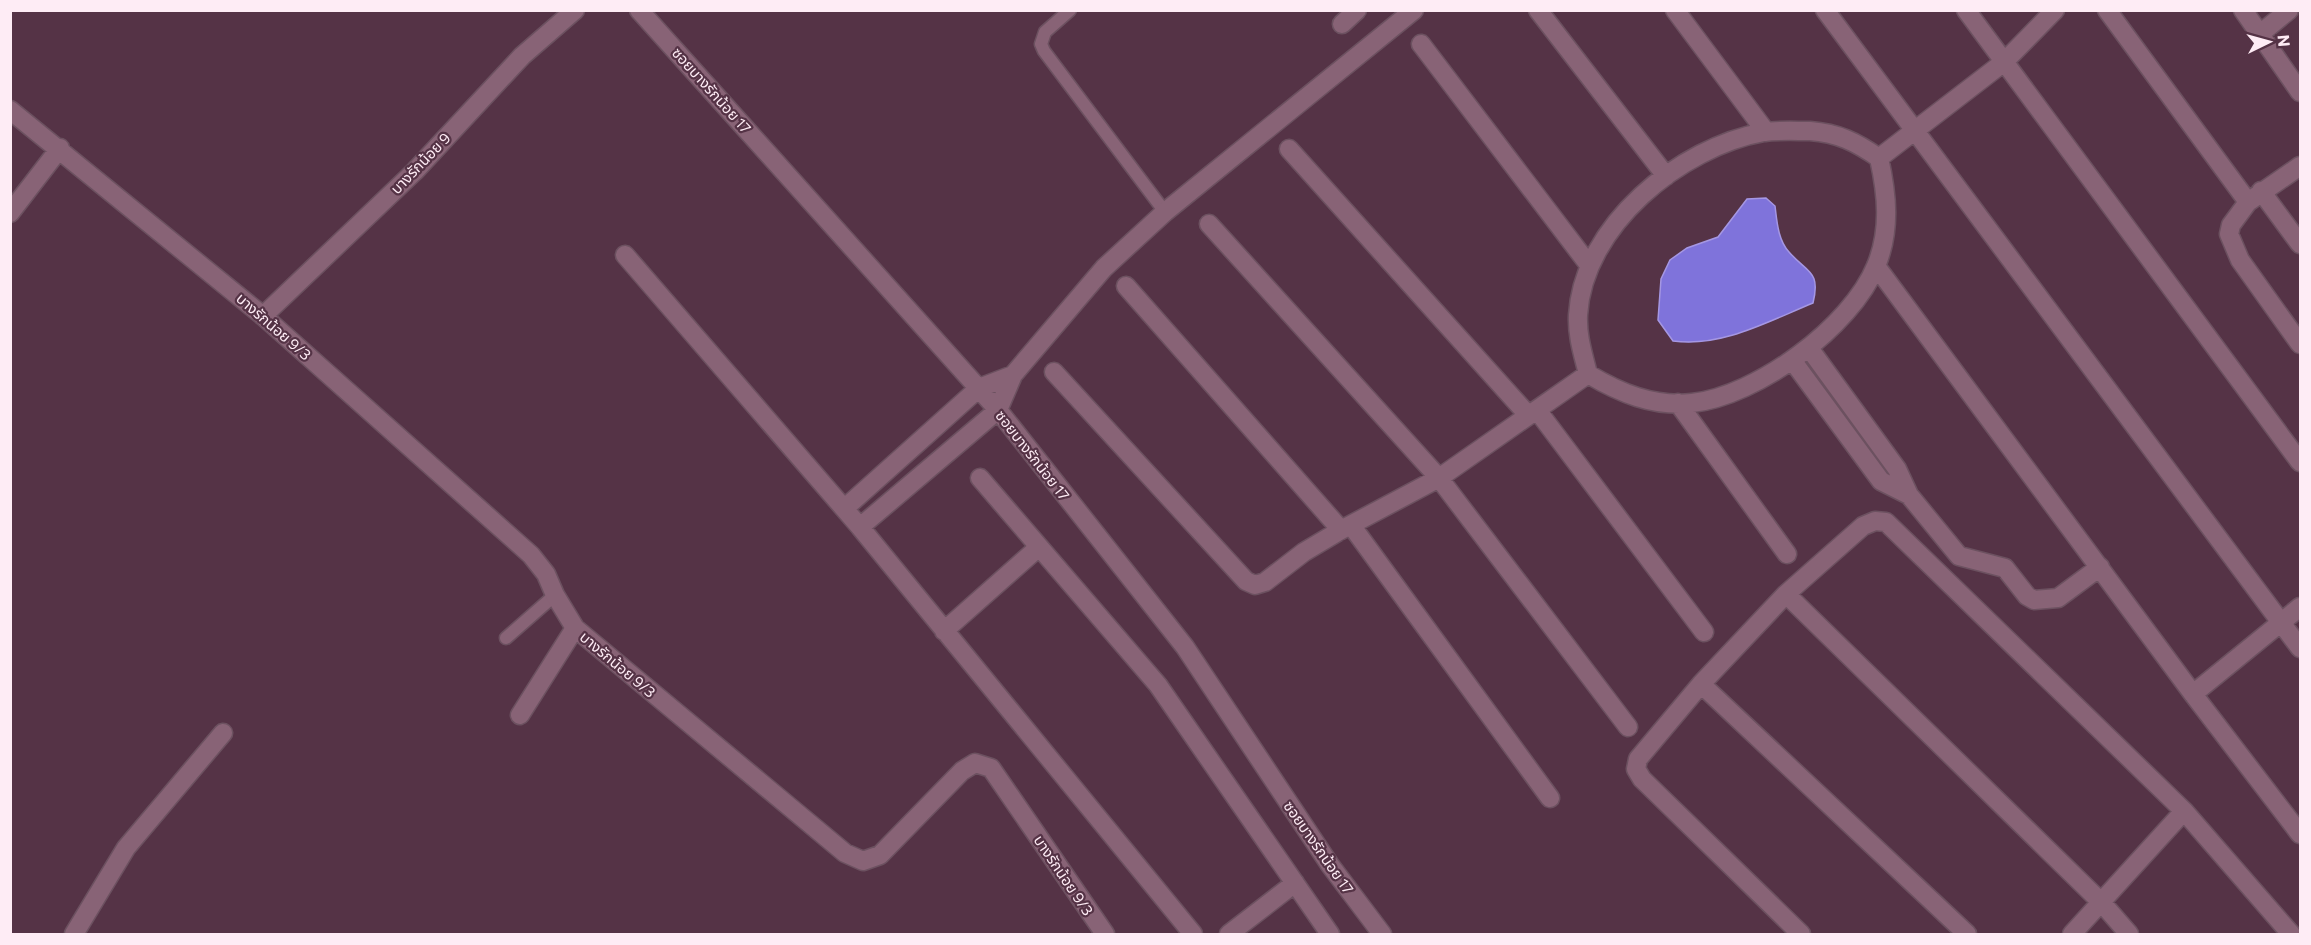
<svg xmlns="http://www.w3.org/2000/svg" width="2311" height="945" font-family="Commissioner,'Noto Sans Thai',sans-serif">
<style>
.water{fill:#7f73db;stroke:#a597e3;stroke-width:1.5}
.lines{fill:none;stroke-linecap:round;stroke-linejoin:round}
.lane-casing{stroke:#6c5160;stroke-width:15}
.street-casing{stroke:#6c5160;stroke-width:21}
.lane{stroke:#886376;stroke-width:12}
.street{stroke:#886376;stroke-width:18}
.labels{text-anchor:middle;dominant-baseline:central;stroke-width:4.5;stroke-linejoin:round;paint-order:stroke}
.street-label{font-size:15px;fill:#feecf5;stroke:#553346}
</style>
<rect width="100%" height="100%" fill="#553346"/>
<path class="water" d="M 1766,198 L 1775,206 C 1777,222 1778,240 1789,252 C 1807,273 1821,270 1813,303 C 1769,321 1721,348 1673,341 L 1658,320 L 1661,279 L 1670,260 L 1687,248 L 1718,237 L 1747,199 Z"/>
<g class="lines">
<defs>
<path id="lane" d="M 1070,10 L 1045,32 L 1041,44 L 1044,51 L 1165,212
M 506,638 L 555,595"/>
<path id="street" d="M 639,10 L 998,410 L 1185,647 L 1330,865 L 1382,934
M 1538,10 L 1666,176
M 1675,10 L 1766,132
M 1825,10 L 2300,648
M 1966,10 L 2300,462
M 2107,10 L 2248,202
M 2243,10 L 2300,92
M 1342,24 L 1357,10
M 2260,34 L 2289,10
M 1421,44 L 1589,265
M 10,110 L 263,316 L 531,555 L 546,574 L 555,595 L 575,628 L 845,853 L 863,861 L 880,855 L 962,771 L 975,763 L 991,768 L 1105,934
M 1810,131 C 1838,133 1856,142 1879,158 C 1887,194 1891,230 1876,266 C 1851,327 1757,396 1692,403 C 1653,407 1620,393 1588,374 C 1583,354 1577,336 1578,315 C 1583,226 1680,147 1764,132 C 1779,130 1795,131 1810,131 Z
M 1289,149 L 1528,415
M 1879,158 L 2004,62 L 2055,10
M 2300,166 L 2248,202 L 2231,225 L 2229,234 L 2240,260 L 2300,344
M 2261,191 L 2300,244
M 10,213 L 60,148
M 1209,224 L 1439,478 L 1628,727
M 625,255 L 860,527 L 1193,934
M 1876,266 L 2193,694 L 2300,834
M 1126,286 L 1341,530
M 263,316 L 415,171 L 522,56 L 575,10
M 1809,348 L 1897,469 L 1909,495 L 1959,556 L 2005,568 L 2027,596 L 2034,600 L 2058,598 L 2100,567
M 1792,360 L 1881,481 L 1909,495
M 1054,372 L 1246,581 L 1255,585 L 1265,582 L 1304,552 L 1341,530 L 1439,478 L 1588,374
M 1678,403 L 1787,554
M 1537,410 L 1704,632
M 980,478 L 1158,685 L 1330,934
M 845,508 L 979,388 L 1013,375
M 1351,525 L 1550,798
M 860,527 L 998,410 L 1013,375 L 1104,268 L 1165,212 L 1414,10
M 1786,594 L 2102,903 L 2129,934
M 944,631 L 1039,547
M 1701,684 L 1967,934
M 2193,694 L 2300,607
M 520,715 L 575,628
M 74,934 L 126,848 L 223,733
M 1229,934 L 1295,883
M 1801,934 L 1642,779 L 1636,769 L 1638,759 L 1701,684 L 1786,594 L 1863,526 L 1875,521 L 1886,522 L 2184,811 L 2291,934
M 2072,934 L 2184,811"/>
</defs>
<use href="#lane" class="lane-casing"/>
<use href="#street" class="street-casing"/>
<use href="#lane" class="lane"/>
<use href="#street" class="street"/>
</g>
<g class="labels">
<g class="street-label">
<text transform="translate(712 90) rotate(48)">ซอยบางรักน้อย 17</text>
<text transform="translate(420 163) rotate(-46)">บางรักน้อย 9</text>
<text transform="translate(274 326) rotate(41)">บางรักน้อย 9/3</text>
<text transform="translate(1033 455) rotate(52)">ซอยบางรักน้อย 17</text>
<text transform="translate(618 664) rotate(40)">บางรักน้อย 9/3</text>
<text transform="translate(1319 847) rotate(55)">ซอยบางรักน้อย 17</text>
<text transform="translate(1064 875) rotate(56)">บางรักน้อย 9/3</text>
</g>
</g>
<rect width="2311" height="945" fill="none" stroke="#feecf5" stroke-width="24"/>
<g transform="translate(2269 42) rotate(85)" stroke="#553346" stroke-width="4.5" paint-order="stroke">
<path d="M0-4.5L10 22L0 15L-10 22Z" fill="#feecf5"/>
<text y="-9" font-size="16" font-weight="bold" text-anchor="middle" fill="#feecf5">N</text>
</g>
</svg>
